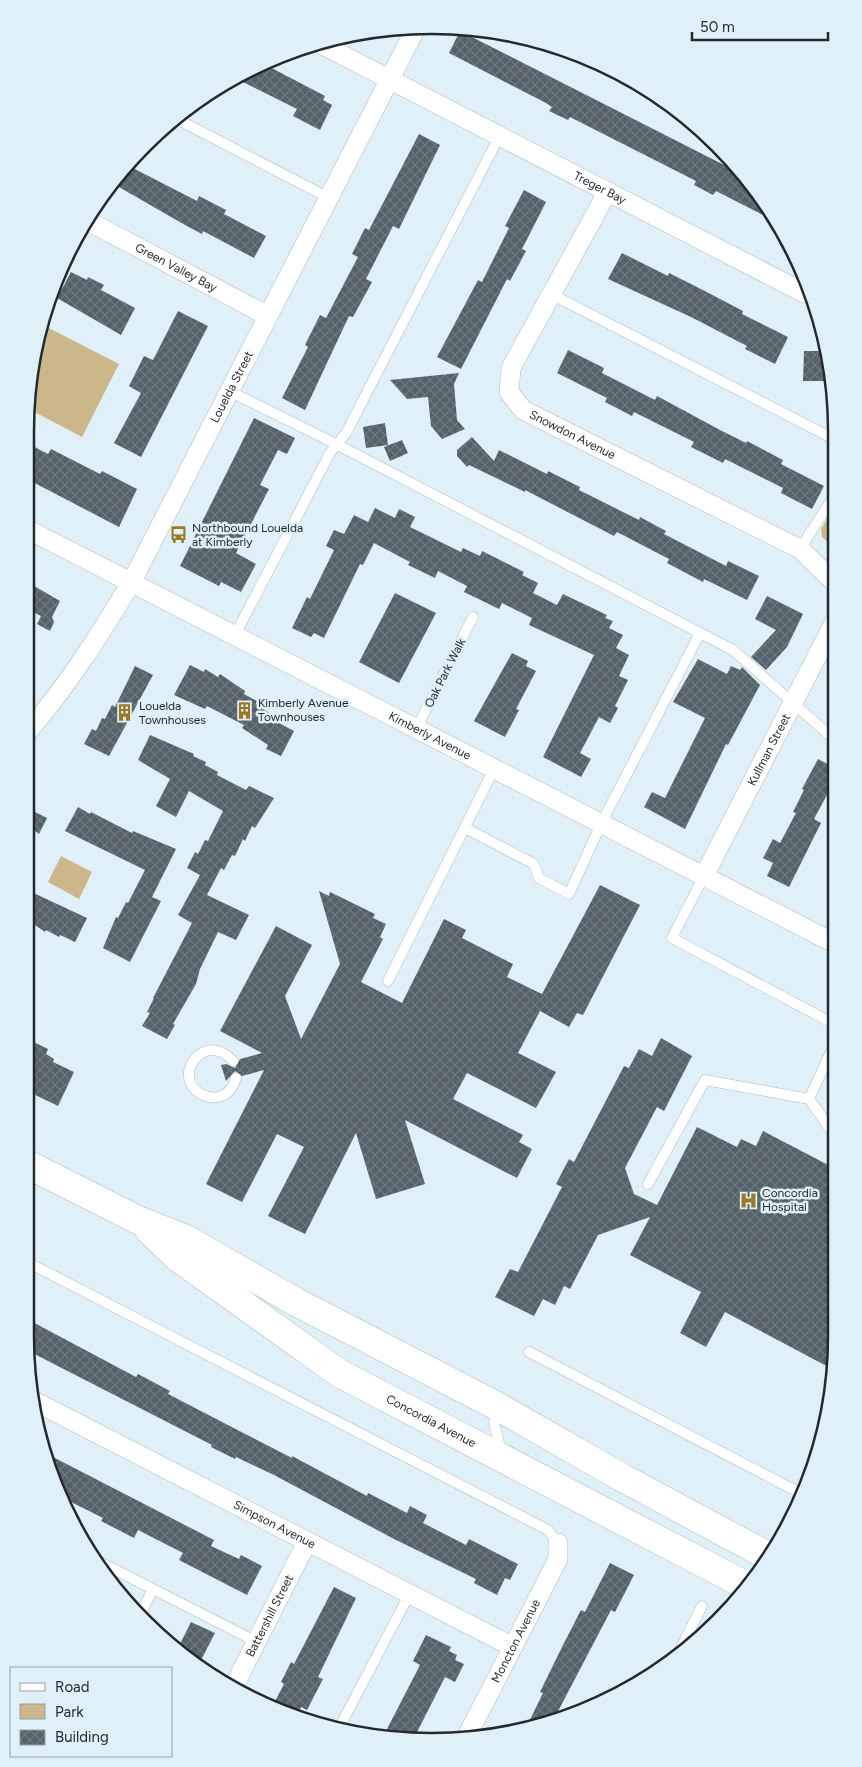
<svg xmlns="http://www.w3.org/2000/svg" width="862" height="1767" font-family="Figtree,sans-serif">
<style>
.green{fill:#ccb78a}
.building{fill:url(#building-cross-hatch)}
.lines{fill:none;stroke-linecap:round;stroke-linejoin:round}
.lane-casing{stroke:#adbbc3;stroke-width:11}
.street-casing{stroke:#adbbc3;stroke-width:20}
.secondary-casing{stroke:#adbbc3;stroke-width:29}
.lane{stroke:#fff;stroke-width:10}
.street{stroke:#fff;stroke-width:19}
.secondary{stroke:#fff;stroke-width:28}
.labels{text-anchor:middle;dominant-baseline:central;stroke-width:5;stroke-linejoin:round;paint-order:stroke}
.street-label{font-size:12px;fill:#23292c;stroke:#e0f0f8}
.poi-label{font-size:12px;fill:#23292c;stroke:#e0f0f8;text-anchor:start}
.rim{fill:none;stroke:#23292c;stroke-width:2.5}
</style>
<defs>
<pattern id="building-cross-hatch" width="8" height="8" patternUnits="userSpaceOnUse" patternTransform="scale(1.25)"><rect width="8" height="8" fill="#546168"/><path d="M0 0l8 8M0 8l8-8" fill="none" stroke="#6e787e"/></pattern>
</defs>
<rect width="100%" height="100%" fill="#e0f0f8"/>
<path class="green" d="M 41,324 L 119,364 L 82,437 L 27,408 L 33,352 Z
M 834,508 L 834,548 L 822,537 L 821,529 Z
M 61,856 L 92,872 L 79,899 L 48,882 Z"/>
<path class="building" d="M 460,31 L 734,170 L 733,172 L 753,184 L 775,221 L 716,191 L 713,195 L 694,185 L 696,181 L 570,117 L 568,120 L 549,111 L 552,107 L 546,103 L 449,53 Z
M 262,63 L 325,96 L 323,100 L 332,105 L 320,130 L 293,116 L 297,109 L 235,78 Z
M 419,134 L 440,145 L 399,229 L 393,226 L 366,279 L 372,282 L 353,317 L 349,316 L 305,410 L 282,398 L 308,347 L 305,345 L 320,315 L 326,318 L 358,257 L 352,254 L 365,228 L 369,230 Z
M 127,165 L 197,201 L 199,196 L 226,210 L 224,214 L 266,236 L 254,258 L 203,231 L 202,234 L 185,225 L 112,183 Z
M 524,190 L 546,202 L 522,249 L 526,251 L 510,281 L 507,279 L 461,369 L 437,357 L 478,280 L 482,282 L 509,228 L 505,226 Z
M 622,253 L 668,276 L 669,273 L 699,288 L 743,311 L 742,314 L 788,337 L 775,364 L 745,349 L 747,346 L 691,317 L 608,279 Z
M 71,272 L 87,280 L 88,277 L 104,285 L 101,290 L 135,308 L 121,335 L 57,298 Z
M 178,311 L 208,326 L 141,457 L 114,443 L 141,393 L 129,386 L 144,356 L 153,360 Z
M 568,350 L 604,368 L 602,373 L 655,400 L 657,396 L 720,430 L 746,443 L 747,441 L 783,460 L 781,464 L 824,486 L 812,509 L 781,493 L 783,488 L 725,459 L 723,463 L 691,447 L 694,442 L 634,412 L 632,416 L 605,402 L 607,398 L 557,373 Z
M 804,351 L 826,351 L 834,381 L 803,381 Z
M 459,373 L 454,384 L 457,420 L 465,429 L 442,439 L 431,426 L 428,397 L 407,399 L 390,380 Z
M 254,418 L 295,438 L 287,454 L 278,450 L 260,485 L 269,489 L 236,553 L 256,564 L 241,592 L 221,582 L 219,586 L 180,566 Z
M 385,423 L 388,445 L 366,448 L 363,427 Z
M 472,437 L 494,461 L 499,450 L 547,474 L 548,471 L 580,487 L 579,490 L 639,520 L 640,517 L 666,531 L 664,534 L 726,566 L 728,561 L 759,576 L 747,600 L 704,579 L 703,582 L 667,563 L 669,559 L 617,532 L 614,536 L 525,490 L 525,492 L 469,465 L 467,467 L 457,456 L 457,450 Z
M 402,440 L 408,453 L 390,461 L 384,447 Z
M 25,442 L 48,454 L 51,449 L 100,474 L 102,471 L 137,489 L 119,527 L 25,478 Z
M 375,508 L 395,518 L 399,509 L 415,517 L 410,527 L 461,552 L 463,548 L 480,556 L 482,551 L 524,572 L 522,575 L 538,583 L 533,593 L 557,605 L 563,594 L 607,615 L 605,618 L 613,621 L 609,628 L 623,635 L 616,648 L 629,655 L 619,676 L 628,680 L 615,706 L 618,708 L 610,723 L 599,717 L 580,753 L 591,759 L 581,777 L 543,757 L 594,655 L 529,625 L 532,618 L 502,603 L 499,609 L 464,592 L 467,586 L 438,571 L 435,578 L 408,565 L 410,562 L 374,543 L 363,565 L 360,564 L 324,638 L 314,633 L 311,637 L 292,628 L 307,597 L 310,599 L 334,550 L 326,546 L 334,530 L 344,534 L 354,515 L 368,522 Z
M 29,583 L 60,601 L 52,617 L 54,622 L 50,631 L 37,624 L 41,616 L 25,608 L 25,591 Z
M 395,593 L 436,613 L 399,683 L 359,662 Z
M 767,596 L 803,614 L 787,647 L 766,670 L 751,657 L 776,630 L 755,619 Z
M 512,653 L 528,661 L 526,666 L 536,671 L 516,709 L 519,710 L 505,737 L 474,721 Z
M 698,659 L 727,674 L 731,666 L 740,670 L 742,667 L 760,685 L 728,745 L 726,744 L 685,829 L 644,807 L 652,792 L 665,798 L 705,718 L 673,702 Z
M 190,665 L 204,672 L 205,669 L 218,677 L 220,674 L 245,691 L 244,694 L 257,701 L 256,704 L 281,721 L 279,723 L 294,731 L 281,756 L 266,749 L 268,745 L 242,728 L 244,725 L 207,706 L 205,709 L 174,695 Z
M 135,666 L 153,675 L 109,756 L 84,744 L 92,729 L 96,731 L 102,718 L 105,719 L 112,705 L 115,707 Z
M 150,735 L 194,754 L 193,756 L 206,762 L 205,765 L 218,772 L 217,775 L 246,790 L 249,786 L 274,798 L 255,828 L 252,826 L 245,841 L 243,839 L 235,856 L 232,855 L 224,870 L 221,868 L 207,895 L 249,915 L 236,940 L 218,932 L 200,969 L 196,984 L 173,1024 L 175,1025 L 167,1039 L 142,1026 L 150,1013 L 147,1012 L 154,998 L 153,998 L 192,923 L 178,915 L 200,875 L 187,868 L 195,852 L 198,854 L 205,840 L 208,841 L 223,811 L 189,791 L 176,817 L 156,806 L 170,779 L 138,760 Z
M 818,759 L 835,768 L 835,780 L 814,819 L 821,823 L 789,887 L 767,876 L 773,863 L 763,858 L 773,839 L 780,843 L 796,813 L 793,812 L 804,790 L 802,789 Z
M 25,807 L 47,818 L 39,834 L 35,831 L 25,850 Z
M 78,807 L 90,814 L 91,812 L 132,833 L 133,831 L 176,849 L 152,897 L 161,901 L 130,962 L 103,948 L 116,917 L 118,918 L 126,902 L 128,903 L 145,870 L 65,831 Z
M 600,885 L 640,905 L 583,1015 L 577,1013 L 569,1027 L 540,1011 L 518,1053 L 556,1072 L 536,1108 L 467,1073 L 453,1099 L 523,1135 L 519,1142 L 532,1149 L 517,1178 L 405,1120 L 425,1184 L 376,1199 L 356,1133 L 305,1234 L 268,1216 L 304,1147 L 277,1134 L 242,1202 L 206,1184 L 264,1070 L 242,1076 L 235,1071 L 226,1081 L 221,1065 L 226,1064 L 235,1068 L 240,1059 L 262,1053 L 220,1031 L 276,926 L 312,945 L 285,996 L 301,1039 L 340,964 L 319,891 L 329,896 L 330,892 L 375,914 L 373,918 L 386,924 L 380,937 L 383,939 L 361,982 L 402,1003 L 444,919 L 466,930 L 462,938 L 513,964 L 507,977 L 542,994 Z
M 25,889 L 87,918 L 75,942 L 60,935 L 59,937 L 46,930 L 45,932 L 25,918 Z
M 25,1038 L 48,1049 L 46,1054 L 54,1059 L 53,1062 L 74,1072 L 58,1106 L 25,1090 Z
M 661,1038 L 692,1056 L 664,1111 L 657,1107 L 625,1168 L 634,1194 L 657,1205 L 697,1127 L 737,1147 L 741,1139 L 756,1146 L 763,1131 L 836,1169 L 837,1336 L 834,1370 L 725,1312 L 706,1347 L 680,1333 L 701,1292 L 630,1255 L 650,1217 L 598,1235 L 570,1289 L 564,1286 L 555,1305 L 543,1299 L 534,1316 L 495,1297 L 510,1269 L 518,1272 L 562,1187 L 556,1184 L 569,1159 L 574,1162 L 624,1066 L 629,1068 L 639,1049 L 652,1056 Z
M 25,1318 L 136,1377 L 138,1374 L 170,1391 L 168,1394 L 292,1458 L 292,1456 L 367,1496 L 368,1493 L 407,1513 L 410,1506 L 427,1515 L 423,1523 L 466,1545 L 469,1539 L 518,1564 L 510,1580 L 505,1578 L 497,1595 L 474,1583 L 476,1579 L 394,1539 L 274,1475 L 236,1457 L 235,1459 L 211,1447 L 212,1445 L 48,1361 L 27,1350 Z
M 53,1457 L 214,1540 L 211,1546 L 239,1559 L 241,1555 L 262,1566 L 247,1595 L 179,1560 L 183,1553 L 138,1530 L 134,1538 L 101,1521 L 103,1518 L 63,1498 L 47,1468 Z
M 610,1563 L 634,1575 L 615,1612 L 611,1610 L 555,1717 L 527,1726 L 543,1693 L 540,1692 L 562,1647 L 581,1610 L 585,1612 Z
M 334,1587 L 356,1598 L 318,1677 L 323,1679 L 307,1710 L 301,1707 L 296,1717 L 275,1711 L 271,1709 L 284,1684 L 281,1682 L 291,1662 L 294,1664 Z
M 191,1622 L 215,1633 L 199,1664 L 178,1648 Z
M 426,1635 L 451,1647 L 449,1651 L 457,1655 L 455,1660 L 464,1664 L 455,1682 L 445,1677 L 415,1736 L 384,1735 L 420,1665 L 413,1661 Z"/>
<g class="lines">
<defs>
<path id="lane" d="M 175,118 L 329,198
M 553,295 L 834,439
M 229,391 L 336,444 L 733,650 L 835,740
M 800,549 L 834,496
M 235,635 L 330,453 L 346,433 L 500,135
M 416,729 L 473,617
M 465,828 L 534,864 L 539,878 L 569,894 L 601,824 L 700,633
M 704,876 L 672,938 L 836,1025
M 388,981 L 494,769
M 233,1061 C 226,1053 218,1048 206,1051 C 200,1053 195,1058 192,1063 C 176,1093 226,1115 236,1078
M 809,1099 L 836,1137
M 648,1184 L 705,1080 L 809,1099 L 836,1041
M 25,1261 L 548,1530 L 558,1543
M 529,1352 L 804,1495
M 497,1407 L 494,1423 L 501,1451
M 96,1560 L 257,1642
M 141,1613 L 153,1589
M 675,1660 L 702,1606
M 338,1730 L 409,1595"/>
<g id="street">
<path id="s1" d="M 319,43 L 804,293 L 811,294"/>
<path id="s2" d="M 608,191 L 511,368 L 509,392 L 523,410 L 800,549 L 834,582"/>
<path id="s3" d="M 86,220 L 268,316"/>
<path id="s4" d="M 25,528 L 836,944"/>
<path id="s5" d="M 25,735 C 66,688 99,636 131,583 L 417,26"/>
<path id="s6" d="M 704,876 L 834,623"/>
<path id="s7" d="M 36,1402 L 513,1647"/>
<path id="s8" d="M 233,1688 L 307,1542"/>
<path id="s9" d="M 466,1738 L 558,1559 L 558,1543"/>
</g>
<g id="secondary">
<path d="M 25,1163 L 138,1220 L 186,1239 L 296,1302 L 497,1406 L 621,1477 L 766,1555"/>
<path id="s10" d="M 149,1230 L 177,1257 L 339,1373 L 747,1586"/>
</g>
</defs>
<use href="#lane" class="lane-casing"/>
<use href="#street" class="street-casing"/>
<use href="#secondary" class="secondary-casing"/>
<use href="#lane" class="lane"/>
<use href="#street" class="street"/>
<use href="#secondary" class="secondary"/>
</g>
<defs>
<symbol id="bus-bare" viewBox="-9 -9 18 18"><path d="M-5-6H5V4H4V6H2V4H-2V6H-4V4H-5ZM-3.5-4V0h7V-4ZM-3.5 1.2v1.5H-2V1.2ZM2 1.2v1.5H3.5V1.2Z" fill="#9c7924" stroke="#e0f0f8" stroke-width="2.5" paint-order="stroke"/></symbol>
<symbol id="building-bare" viewBox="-9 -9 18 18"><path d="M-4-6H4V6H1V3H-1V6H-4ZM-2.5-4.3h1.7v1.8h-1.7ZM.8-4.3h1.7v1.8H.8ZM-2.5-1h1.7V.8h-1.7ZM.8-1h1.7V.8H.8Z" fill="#9c7924" stroke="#e0f0f8" stroke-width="2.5" paint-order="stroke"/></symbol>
<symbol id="hospital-bare" viewBox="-9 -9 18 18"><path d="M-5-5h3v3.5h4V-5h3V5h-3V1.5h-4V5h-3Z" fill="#9c7924" stroke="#e0f0f8" stroke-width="2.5" paint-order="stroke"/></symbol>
</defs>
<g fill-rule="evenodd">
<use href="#bus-bare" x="166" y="522" width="25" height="25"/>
<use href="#building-bare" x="232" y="698" width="25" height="25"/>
<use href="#building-bare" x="112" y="700" width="25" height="25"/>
<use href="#hospital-bare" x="736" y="1188" width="25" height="25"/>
</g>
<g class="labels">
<g class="street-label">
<text stroke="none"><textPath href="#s1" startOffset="316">Treger Bay</textPath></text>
<text stroke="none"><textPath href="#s3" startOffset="102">Green Valley Bay</textPath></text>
<text stroke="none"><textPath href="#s5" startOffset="406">Louelda Street</textPath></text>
<text stroke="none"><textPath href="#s2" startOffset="304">Snowdon Avenue</textPath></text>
<text transform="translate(445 673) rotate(-63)">Oak Park Walk</text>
<text stroke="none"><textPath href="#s4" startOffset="455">Kimberly Avenue</textPath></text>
<text stroke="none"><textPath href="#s6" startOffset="142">Kullman Street</textPath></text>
<text stroke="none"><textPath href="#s10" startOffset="342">Concordia Avenue</textPath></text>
<text stroke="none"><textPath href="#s7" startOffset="268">Simpson Avenue</textPath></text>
<text stroke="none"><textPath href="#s8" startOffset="81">Battershill Street</textPath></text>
<text stroke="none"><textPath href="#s9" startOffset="109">Moncton Avenue</textPath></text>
</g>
<g class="poi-label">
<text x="192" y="528">Northbound Louelda<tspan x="192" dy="14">at Kimberly</tspan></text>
<text x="258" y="703">Kimberly Avenue<tspan x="258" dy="14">Townhouses</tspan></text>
<text x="139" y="706">Louelda<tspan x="139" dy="14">Townhouses</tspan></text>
<text x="762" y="1193">Concordia<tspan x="762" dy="14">Hospital</tspan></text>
</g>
</g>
<path d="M0 0H862V1767H0ZM431 34H431A397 397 0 0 1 828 431V1336A397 397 0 0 1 431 1733H431A397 397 0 0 1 34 1336V431A397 397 0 0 1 431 34Z" fill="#e0f0f8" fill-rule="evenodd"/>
<path class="rim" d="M431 34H431A397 397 0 0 1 828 431V1336A397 397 0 0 1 431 1733H431A397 397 0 0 1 34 1336V431A397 397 0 0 1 431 34Z"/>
<rect x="10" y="1667" width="162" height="90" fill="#e0f0f8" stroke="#94a0a6"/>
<rect x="20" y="1683" width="25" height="8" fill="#ffffff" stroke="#94a0a6"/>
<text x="55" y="1692" font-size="15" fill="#23292c">Road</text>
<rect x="20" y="1704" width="25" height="15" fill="#ccb78a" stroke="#94a0a6"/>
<text x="55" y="1717" font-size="15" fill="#23292c">Park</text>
<rect x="20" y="1730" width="25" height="15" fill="url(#building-cross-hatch)" stroke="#94a0a6"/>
<text x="55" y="1742" font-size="15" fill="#23292c">Building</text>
<path d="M692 32v8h136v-8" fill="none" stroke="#23292c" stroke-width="2.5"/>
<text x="700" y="32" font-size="15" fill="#23292c" stroke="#e0f0f8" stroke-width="4" paint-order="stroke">50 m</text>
</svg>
